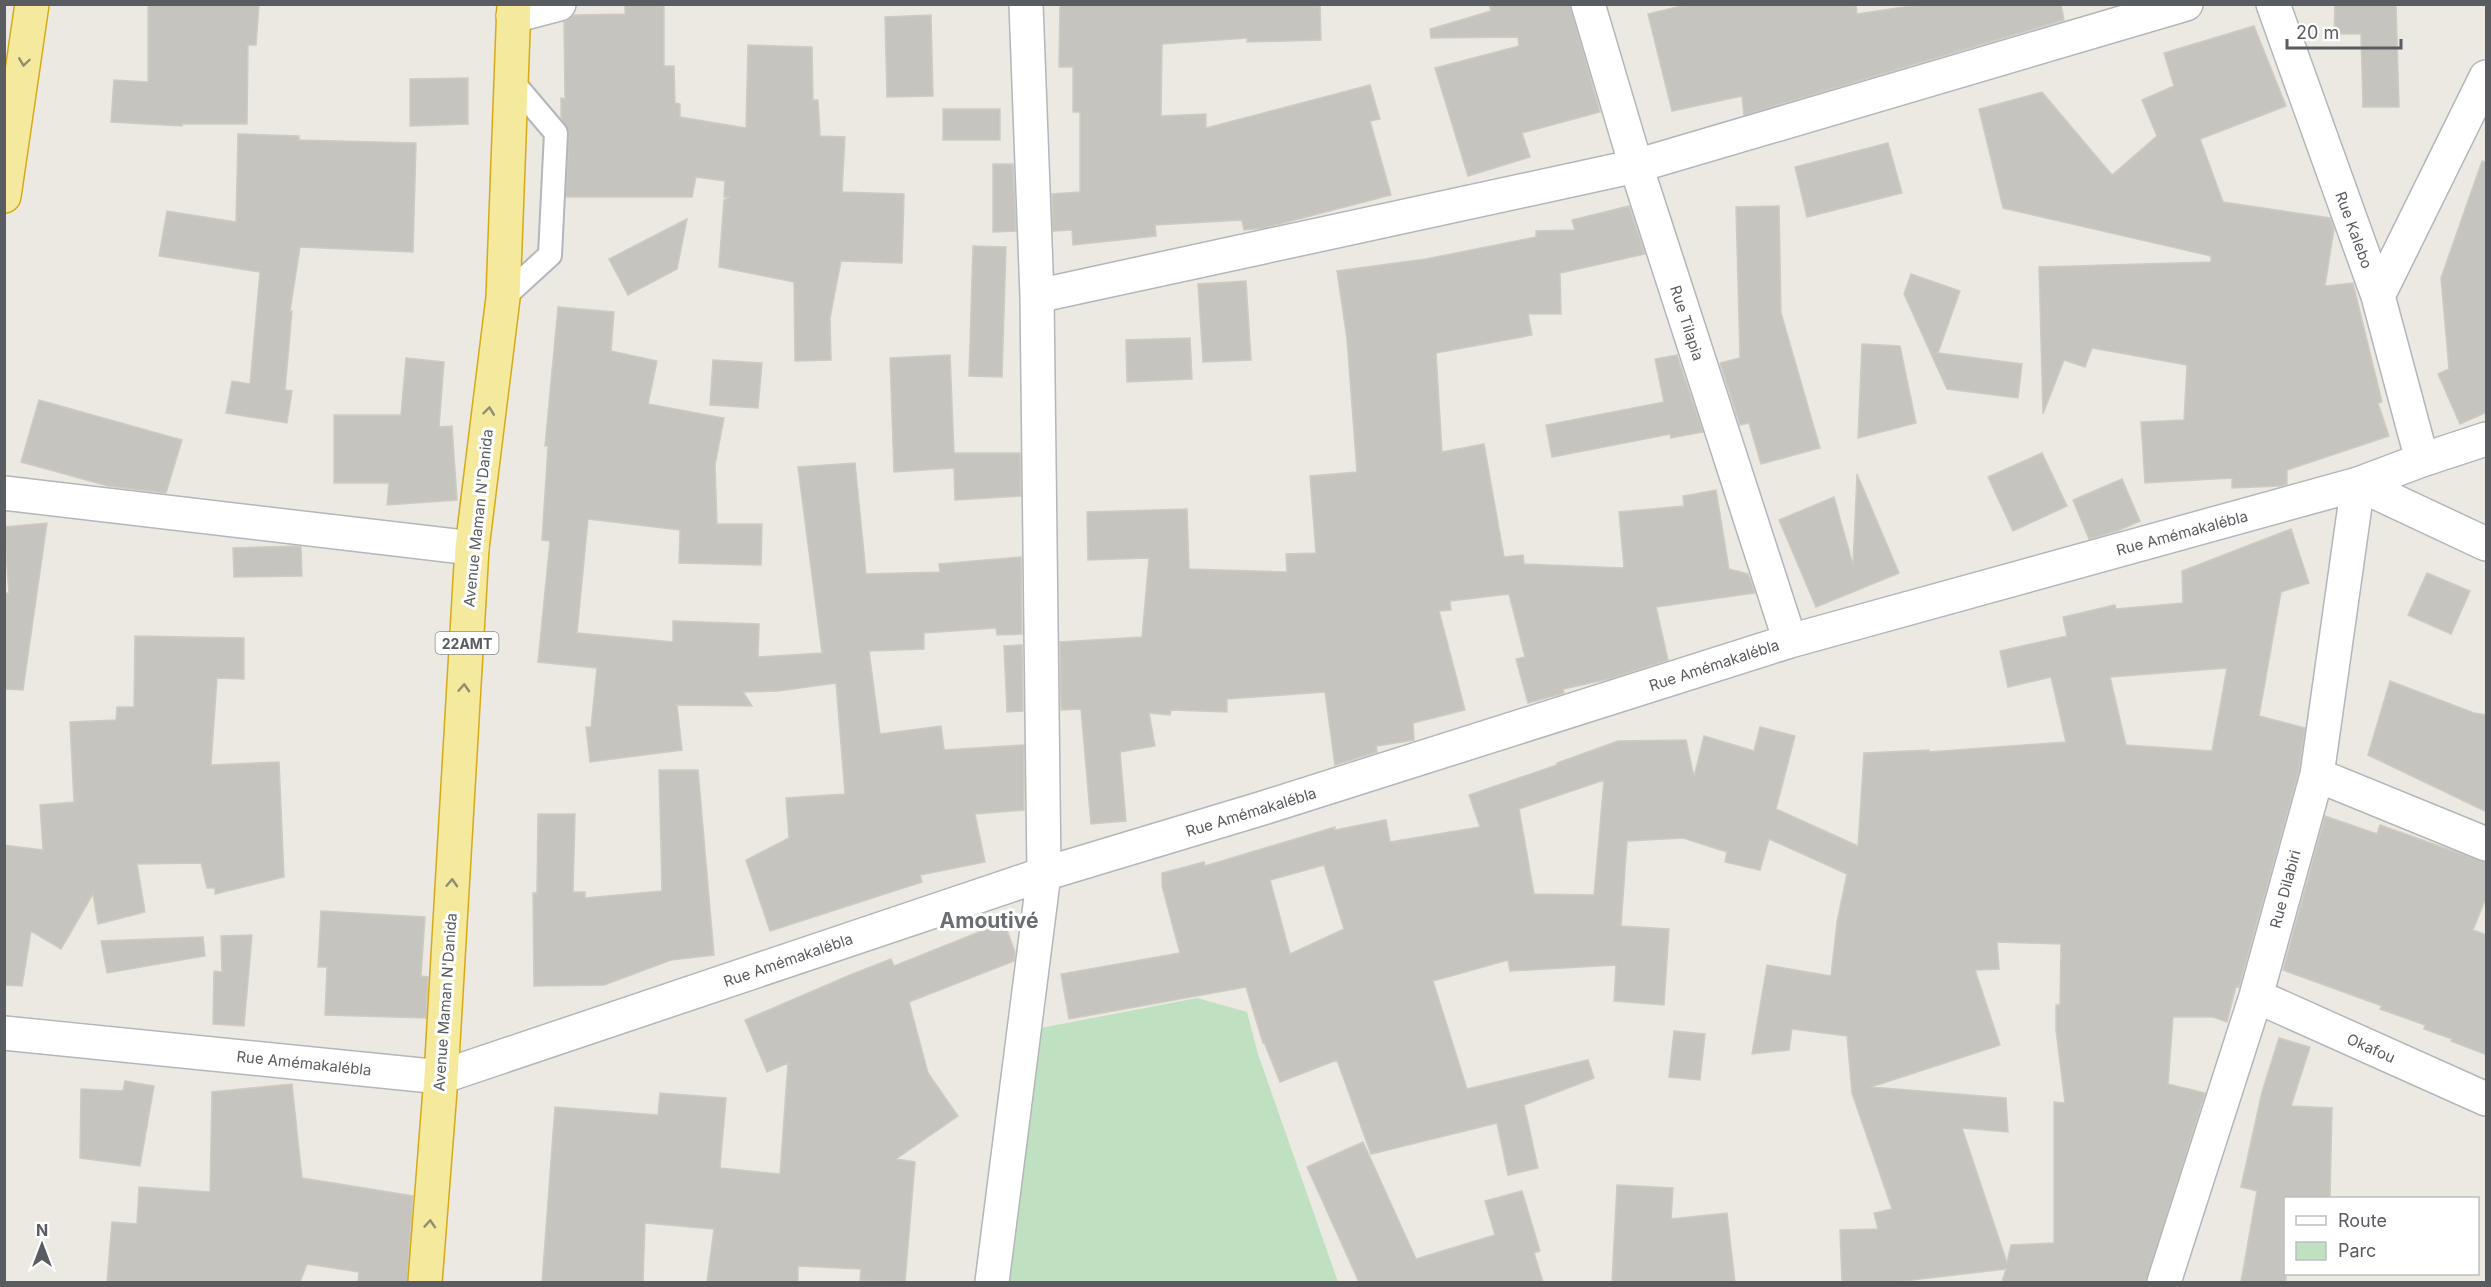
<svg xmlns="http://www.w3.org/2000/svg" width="2491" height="1287" font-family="Inter,sans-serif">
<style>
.green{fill:#bfe1c2}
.building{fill:#c6c4be;stroke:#cfcbc0;stroke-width:1.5;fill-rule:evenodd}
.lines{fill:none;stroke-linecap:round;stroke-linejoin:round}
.service-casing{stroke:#b3b6ba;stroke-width:26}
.minor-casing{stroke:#b3b6ba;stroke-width:36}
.trunk-casing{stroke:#d7aa15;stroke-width:36}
.service{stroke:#fff;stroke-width:22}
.minor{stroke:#fff;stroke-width:33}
.trunk{stroke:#f4e99d;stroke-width:33}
.oneway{stroke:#8f8d75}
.labels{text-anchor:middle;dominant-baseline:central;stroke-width:6;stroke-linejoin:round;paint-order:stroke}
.shield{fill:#fff;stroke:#8b8d90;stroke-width:1.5}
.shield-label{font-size:14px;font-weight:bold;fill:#595c60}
.street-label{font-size:15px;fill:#595c60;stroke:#fff}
.district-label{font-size:21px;font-weight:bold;fill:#6a6e72;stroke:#fff}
</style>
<rect width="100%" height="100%" fill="#ebe9e1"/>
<path class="green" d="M 1197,998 L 1247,1012 L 1258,1054 L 1338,1282 L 990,1282 L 1025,1031 Z"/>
<path class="building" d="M 148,4 L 259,4 L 256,45 L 248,45 L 247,124 L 182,124 L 182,126 L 111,122 L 114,80 L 148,82 Z
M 625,4 L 664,4 L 664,66 L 674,66 L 675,103 L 680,104 L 680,117 L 746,128 L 748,45 L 812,47 L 813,100 L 818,100 L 820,136 L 845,137 L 842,192 L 904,194 L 902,263 L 841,261 L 830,318 L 831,360 L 795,361 L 794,282 L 719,267 L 724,200 L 729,197 L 724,197 L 725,181 L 696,177 L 692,197 L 566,197 L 569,134 L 561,118 L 561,98 L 565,99 L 564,22 L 574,15 L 625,14 Z
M 1060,4 L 1320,4 L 1321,40 L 1247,42 L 1247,38 L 1162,44 L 1161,116 L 1206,114 L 1206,128 L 1370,85 L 1380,119 L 1370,121 L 1391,195 L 1264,228 L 1244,230 L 1242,220 L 1155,225 L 1156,236 L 1073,245 L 1072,230 L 1053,231 L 1052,194 L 1080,192 L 1080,112 L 1073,112 L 1073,67 L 1059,67 Z
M 1489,4 L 1570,4 L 1600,112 L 1522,133 L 1530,157 L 1468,176 L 1435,68 L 1519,46 L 1518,37 L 1431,38 L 1430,29 L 1491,11 Z
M 1689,4 L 1856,4 L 1857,14 L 1924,4 L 2061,4 L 2064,20 L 1744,115 L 1742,96 L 1672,111 L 1648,14 Z
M 2335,4 L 2396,4 L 2399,107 L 2363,107 L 2361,34 L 2334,34 Z
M 931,15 L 933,96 L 887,97 L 885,17 Z
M 2254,26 L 2286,106 L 2200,139 L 2223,202 L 2330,218 L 2334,229 L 2325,286 L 2353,283 L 2382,402 L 2378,403 L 2389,436 L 2287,470 L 2287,484 L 2280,486 L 2232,488 L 2232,478 L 2145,483 L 2141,422 L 2184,420 L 2187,365 L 2092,348 L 2085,367 L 2064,360 L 2043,414 L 2039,267 L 2211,262 L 2211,256 L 2003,208 L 1979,109 L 2042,92 L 2112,175 L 2157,136 L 2142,100 L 2174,86 L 2164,53 Z
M 468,78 L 468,124 L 410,126 L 410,79 Z
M 943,109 L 1000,109 L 1000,140 L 943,140 Z
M 238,134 L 299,136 L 299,140 L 416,143 L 413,252 L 300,247 L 290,311 L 292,311 L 285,390 L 292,391 L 287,423 L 226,413 L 232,381 L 250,384 L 260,272 L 159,256 L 167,211 L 236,222 Z
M 1888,143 L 1902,193 L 1807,217 L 1795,167 Z
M 2482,161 L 2487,162 L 2487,412 L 2460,424 L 2438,374 L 2449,369 L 2441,278 Z
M 993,164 L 1013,164 L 1016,231 L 993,232 Z
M 1629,206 L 1645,254 L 1560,273 L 1561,314 L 1528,314 L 1532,335 L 1436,353 L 1442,452 L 1484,444 L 1504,557 L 1523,555 L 1524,564 L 1624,568 L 1619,512 L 1684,506 L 1683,496 L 1716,490 L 1729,569 L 1748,574 L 1755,593 L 1656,607 L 1668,660 L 1609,679 L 1563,689 L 1564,693 L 1528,703 L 1516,659 L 1525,657 L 1509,594 L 1450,601 L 1451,610 L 1439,611 L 1465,710 L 1413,723 L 1414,740 L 1376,746 L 1377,752 L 1335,765 L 1325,692 L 1227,699 L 1227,712 L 1171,710 L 1170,715 L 1149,713 L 1155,746 L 1120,752 L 1126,821 L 1091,824 L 1081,709 L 1061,710 L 1060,642 L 1142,637 L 1149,558 L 1088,560 L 1087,512 L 1187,509 L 1189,569 L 1287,572 L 1286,554 L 1316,553 L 1310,476 L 1357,472 L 1347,339 L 1337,271 L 1426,259 L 1536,237 L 1536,231 L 1575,230 L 1572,220 Z
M 1779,206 L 1781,313 L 1820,448 L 1761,464 L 1749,423 L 1740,425 L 1720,363 L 1740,358 L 1736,207 Z
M 687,219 L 677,269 L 628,295 L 609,259 Z
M 973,246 L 1006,247 L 1002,377 L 969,376 Z
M 1911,274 L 1960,291 L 1938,353 L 2022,364 L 2018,398 L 1947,389 L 1904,294 Z
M 1246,281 L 1251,360 L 1203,362 L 1198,284 Z
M 558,307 L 614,312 L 611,351 L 657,361 L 648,404 L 724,418 L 715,465 L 717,524 L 762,524 L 761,565 L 679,563 L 680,530 L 588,519 L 577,633 L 673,642 L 673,621 L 759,624 L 758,657 L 822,653 L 798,467 L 855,463 L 866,574 L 940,572 L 939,564 L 1021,557 L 1022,634 L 997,635 L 996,628 L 924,633 L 924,649 L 869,651 L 880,734 L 941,726 L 944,750 L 1024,745 L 1024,810 L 975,814 L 985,862 L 920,875 L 922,882 L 770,931 L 746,860 L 789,838 L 786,798 L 845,794 L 836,683 L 778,691 L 743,692 L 752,706 L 677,705 L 682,750 L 590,762 L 586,727 L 591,727 L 597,668 L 538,662 L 550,541 L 542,540 L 548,446 L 545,446 Z
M 1190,338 L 1192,379 L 1127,382 L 1126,340 Z
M 1862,344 L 1900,346 L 1916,423 L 1858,438 Z
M 950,355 L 954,453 L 1020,453 L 1021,496 L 955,500 L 954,468 L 894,472 L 890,358 Z
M 1677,355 L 1703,432 L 1671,438 L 1670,434 L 1552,457 L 1546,425 L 1664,402 L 1655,359 Z
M 406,358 L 444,362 L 439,427 L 452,426 L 457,500 L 387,505 L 389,483 L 334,483 L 334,415 L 401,415 Z
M 713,360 L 762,363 L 758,408 L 710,405 Z
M 39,400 L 182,440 L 166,493 L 108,486 L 21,462 Z
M 2042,453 L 2067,506 L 2013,531 L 1988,477 Z
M 1857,474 L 1899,573 L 1816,607 L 1779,520 L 1834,497 L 1853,565 Z
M 2122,479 L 2140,521 L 2117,531 L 2089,539 L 2073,500 Z
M 47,523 L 23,690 L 4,689 L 4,593 L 9,593 L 4,527 Z
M 2291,529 L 2309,583 L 2281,592 L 2259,716 L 2305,728 L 2299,771 L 2239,987 L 2236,986 L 2227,1022 L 2213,1017 L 2173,1017 L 2168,1084 L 2205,1093 L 2146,1282 L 2002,1282 L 2006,1269 L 1895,1282 L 1842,1282 L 1840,1230 L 1878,1229 L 1874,1213 L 1892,1209 L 1852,1093 L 1847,1036 L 1792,1029 L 1789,1050 L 1752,1054 L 1767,965 L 1831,976 L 1837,922 L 1847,874 L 1769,839 L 1760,870 L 1725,862 L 1727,852 L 1683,838 L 1627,841 L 1621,926 L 1669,929 L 1664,1005 L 1614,1001 L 1616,965 L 1510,971 L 1508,960 L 1433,981 L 1467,1089 L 1588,1060 L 1594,1078 L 1524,1105 L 1538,1168 L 1508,1175 L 1497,1123 L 1371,1154 L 1337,1060 L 1280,1082 L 1264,1042 L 1263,1043 L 1246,987 L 1069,1019 L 1061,974 L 1180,953 L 1162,886 L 1162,873 L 1204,862 L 1205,866 L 1335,827 L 1335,830 L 1386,820 L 1390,842 L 1480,827 L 1469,795 L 1557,765 L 1557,763 L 1618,741 L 1686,740 L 1694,777 L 1704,736 L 1754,751 L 1760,727 L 1795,736 L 1776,809 L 1858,846 L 1864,753 L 1929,750 L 1929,752 L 2066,742 L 2051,677 L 2008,687 L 2000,651 L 2067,636 L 2063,617 L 2115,605 L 2116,609 L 2183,603 L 2182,571 ZM 2227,668 L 2212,751 L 2126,745 L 2110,677 ZM 1604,780 L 1594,895 L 1534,894 L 1519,809 ZM 1324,865 L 1344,929 L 1290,954 L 1270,880 ZM 1997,942 L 2061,944 L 2060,1005 L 2056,1005 L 2056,1030 L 2065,1103 L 2054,1102 L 2054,1243 L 2011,1245 L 2007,1263 L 1962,1128 L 2008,1132 L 2006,1098 L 1871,1087 L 2000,1045 L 1975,970 L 1999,969 Z
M 295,546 L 301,547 L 302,576 L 234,577 L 233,548 Z
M 2427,573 L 2470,591 L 2451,634 L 2408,615 Z
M 135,636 L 244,638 L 244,679 L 217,678 L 211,765 L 279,762 L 284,877 L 215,894 L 215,888 L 207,888 L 201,863 L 137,864 L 145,912 L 98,924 L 93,894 L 61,949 L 31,931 L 22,986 L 4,985 L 4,845 L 43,850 L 40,805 L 74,802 L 70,722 L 116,720 L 117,707 L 134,707 Z
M 1022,645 L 1023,711 L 1007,712 L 1004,646 Z
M 2390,681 L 2474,713 L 2487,715 L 2487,812 L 2368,755 Z
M 659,770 L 698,770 L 714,955 L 671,960 L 604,985 L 534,986 L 533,893 L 537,893 L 538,814 L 575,814 L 573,892 L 585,892 L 585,898 L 662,891 Z
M 2325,816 L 2377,834 L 2380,825 L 2487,863 L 2487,895 L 2473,930 L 2487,935 L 2487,1055 L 2451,1041 L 2452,1039 L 2424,1029 L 2425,1025 L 2380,1009 L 2382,1006 L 2283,970 Z
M 321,911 L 425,917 L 421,976 L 428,977 L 426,1018 L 325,1015 L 327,967 L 318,967 Z
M 1004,922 L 1015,952 L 1014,961 L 909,1002 L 928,1073 L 958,1116 L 896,1159 L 915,1162 L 905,1282 L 860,1280 L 861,1269 L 798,1266 L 798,1282 L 707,1282 L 714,1229 L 645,1223 L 643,1282 L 542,1282 L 555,1107 L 658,1115 L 660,1093 L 726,1098 L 720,1168 L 780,1174 L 788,1063 L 767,1072 L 745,1020 L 850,975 L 891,959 L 894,966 Z
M 252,935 L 244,1026 L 213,1024 L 214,971 L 222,972 L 221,936 Z
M 203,937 L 205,956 L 107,973 L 101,941 Z
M 1674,1031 L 1705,1034 L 1700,1080 L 1669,1077 Z
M 2279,1038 L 2310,1047 L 2291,1106 L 2332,1108 L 2330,1198 L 2286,1198 L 2286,1282 L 2241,1282 L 2257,1191 L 2241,1187 L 2262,1092 Z
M 125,1081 L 154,1086 L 140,1166 L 80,1158 L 81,1089 L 123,1091 Z
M 292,1084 L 302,1178 L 413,1196 L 407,1282 L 358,1282 L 359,1272 L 307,1264 L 300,1282 L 107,1282 L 112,1222 L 137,1224 L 139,1187 L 210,1192 L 212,1092 Z
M 1363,1142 L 1416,1259 L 1495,1235 L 1485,1201 L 1522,1191 L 1540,1251 L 1534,1253 L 1543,1282 L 1359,1282 L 1307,1167 Z
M 1617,1185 L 1673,1188 L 1671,1219 L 1727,1213 L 1735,1282 L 1612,1282 Z"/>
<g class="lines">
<defs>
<path id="service" d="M 503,298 L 550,255 L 556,133 L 511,80"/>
<path id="minor" d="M 1588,4 L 1636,166 L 1790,641
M 2273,4 L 2378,296 L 2422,460
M 513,16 L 559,4
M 1037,296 L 1636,166 L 2186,4
M 2378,296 L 2486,77
M 2358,484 L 2486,544
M 4,493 L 472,548
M 2317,775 L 2486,844
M 2256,996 L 2486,1099
M 4,1033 L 441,1077 L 1044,874 L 1263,808 L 1790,641 L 2358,484 L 2422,460 L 2486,439
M 992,1282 L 1044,874 L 1037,296 L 1026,4
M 2164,1282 L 2256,996 L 2317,775 L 2358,484"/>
<path id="trunk" d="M 4,196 L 32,4
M 425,1282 L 441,1077 L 472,548 L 503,298 L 514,4"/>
</defs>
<use href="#service" class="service-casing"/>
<use href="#minor" class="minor-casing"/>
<use href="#trunk" class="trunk-casing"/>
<use href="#service" class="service"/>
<use href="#minor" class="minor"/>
<use href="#trunk" class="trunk"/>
</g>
<defs><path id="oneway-chevron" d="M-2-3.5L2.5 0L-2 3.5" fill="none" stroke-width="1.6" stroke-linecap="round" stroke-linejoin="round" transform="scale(1.5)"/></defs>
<g class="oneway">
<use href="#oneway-chevron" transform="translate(24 62) rotate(98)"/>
<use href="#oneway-chevron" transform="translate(489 411) rotate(-83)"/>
<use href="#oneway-chevron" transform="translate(464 688) rotate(-87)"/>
<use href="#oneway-chevron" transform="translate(452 883) rotate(-87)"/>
<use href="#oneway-chevron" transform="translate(430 1224) rotate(-86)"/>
</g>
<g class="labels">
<rect class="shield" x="435.5" y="632" width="63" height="22" rx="4.5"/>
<g class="shield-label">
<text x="467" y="643">22AMT</text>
</g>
<g class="street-label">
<text transform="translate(2354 230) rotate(70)">Rue Kalebo</text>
<text transform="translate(1687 323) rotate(72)">Rue Tilapia</text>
<text transform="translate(478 518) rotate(-84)">Avenue Maman N'Danida</text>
<text transform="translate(2182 533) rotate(-15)">Rue Amémakalébla</text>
<text transform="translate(1714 665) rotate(-18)">Rue Amémakalébla</text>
<text transform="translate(1251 812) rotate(-17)">Rue Amémakalébla</text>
<text transform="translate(2285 889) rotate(-75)">Rue Dilabiri</text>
<text transform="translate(788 960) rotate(-19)">Rue Amémakalébla</text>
<text transform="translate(445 1002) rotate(-86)">Avenue Maman N'Danida</text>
<text transform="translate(2371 1048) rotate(24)">Okafou</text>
<text transform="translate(304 1063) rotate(6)">Rue Amémakalébla</text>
</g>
<g class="district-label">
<text x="989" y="920">Amoutivé</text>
</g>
</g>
<rect width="2491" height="1287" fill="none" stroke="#595c60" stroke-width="12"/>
<rect x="2284" y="1197" width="195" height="78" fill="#ffffff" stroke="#bdbebf" stroke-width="1.5"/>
<rect x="2296" y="1216" width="30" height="9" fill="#ffffff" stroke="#bdbebf" stroke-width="1.5"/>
<text x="2338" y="1227" font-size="18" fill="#595c60">Route</text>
<rect x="2296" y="1242" width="30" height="18" fill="#bfe1c2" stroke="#bdbebf" stroke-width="1.5"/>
<text x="2338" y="1257" font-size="18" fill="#595c60">Parc</text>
<g transform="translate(42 1245)" stroke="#ffffff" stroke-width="4.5" paint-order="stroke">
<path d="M0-4.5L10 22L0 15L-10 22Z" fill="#595c60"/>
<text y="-9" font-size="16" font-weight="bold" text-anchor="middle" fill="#595c60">N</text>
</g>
<path d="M2287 39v9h114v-9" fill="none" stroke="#595c60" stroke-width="3"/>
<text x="2296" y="39" font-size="18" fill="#595c60" stroke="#ffffff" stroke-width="4.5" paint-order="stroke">20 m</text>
</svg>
